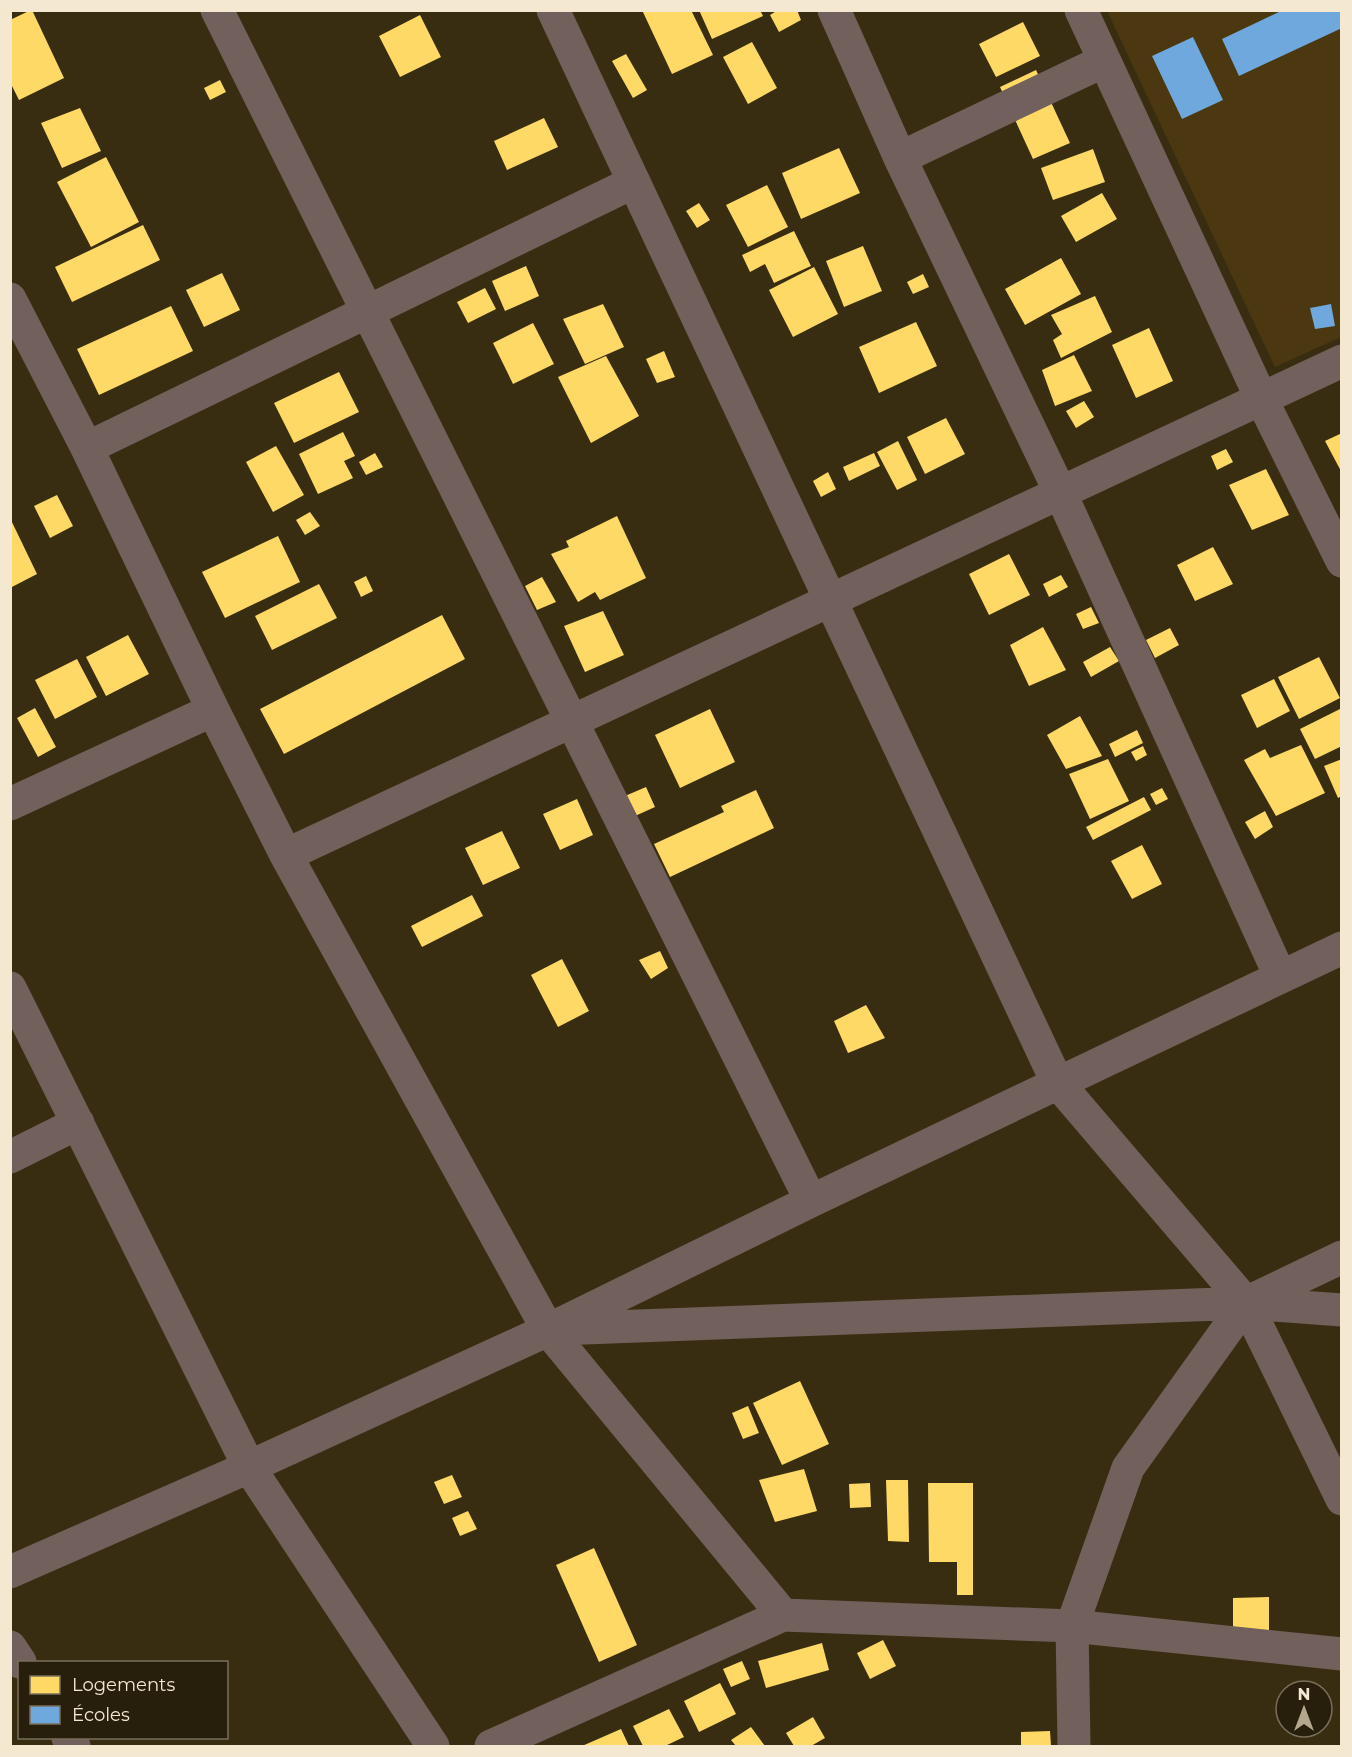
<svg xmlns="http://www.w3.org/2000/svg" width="1352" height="1757" font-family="Montserrat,sans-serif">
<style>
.built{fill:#4b3810}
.homes{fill:#ffd966}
.schools{fill:#6fa8dc}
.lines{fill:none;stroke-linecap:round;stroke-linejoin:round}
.minor{stroke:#71605b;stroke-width:33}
</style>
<rect width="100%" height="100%" fill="#392d11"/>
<path class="built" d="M 1107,11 L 1341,11 L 1341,337 L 1275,367 Z"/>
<path class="homes" d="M 31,10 L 32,10 L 64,78 L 19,100 L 10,82 L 10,20 Z
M 642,10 L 691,10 L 713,55 L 672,74 Z
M 699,10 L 760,10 L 763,16 L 712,39 Z
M 778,10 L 797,10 L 801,20 L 779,32 L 770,15 Z
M 420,15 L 441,57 L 400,77 L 379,36 Z
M 1023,22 L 1040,56 L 996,77 L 979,44 Z
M 752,42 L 777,88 L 748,104 L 723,57 Z
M 626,54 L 647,90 L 633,98 L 612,61 Z
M 1036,70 L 1070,143 L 1033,159 L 1000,87 Z
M 220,80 L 226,92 L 210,100 L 204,88 Z
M 80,108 L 101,151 L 62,168 L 41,123 Z
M 544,118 L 558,147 L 507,170 L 494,141 Z
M 839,148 L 860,193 L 801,219 L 782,173 Z
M 1093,149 L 1105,182 L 1053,200 L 1041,168 Z
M 106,157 L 139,222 L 91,247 L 57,182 Z
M 767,185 L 788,227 L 748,247 L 726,205 Z
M 1102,193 L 1117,219 L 1076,242 L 1061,216 Z
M 699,203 L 710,220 L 697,228 L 686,211 Z
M 143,225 L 160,260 L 72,302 L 55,267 Z
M 794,231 L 811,266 L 774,283 L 765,264 L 750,272 L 742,255 Z
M 863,246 L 882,291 L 844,307 L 826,261 Z
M 1061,258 L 1081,294 L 1025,325 L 1005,289 Z
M 526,266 L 539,296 L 505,311 L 492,281 Z
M 814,267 L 838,314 L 793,337 L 769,290 Z
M 222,273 L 240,310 L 204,327 L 186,290 Z
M 923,274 L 929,287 L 913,294 L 907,282 Z
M 485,288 L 496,309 L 468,323 L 457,302 Z
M 1095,296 L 1112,332 L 1061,358 L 1053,340 L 1062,334 L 1051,315 Z
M 603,304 L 624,347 L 585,364 L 563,319 Z
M 171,306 L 193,351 L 99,395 L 77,349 Z
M 916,322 L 937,366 L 879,393 L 859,347 Z
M 533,323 L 554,364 L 513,384 L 493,343 Z
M 1149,328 L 1173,381 L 1136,398 L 1112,345 Z
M 664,351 L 675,377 L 657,383 L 646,359 Z
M 1074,355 L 1092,391 L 1055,406 L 1042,370 Z
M 606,356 L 639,416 L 591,443 L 558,377 Z
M 339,372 L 359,412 L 294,443 L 274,403 Z
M 1084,401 L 1094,417 L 1076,428 L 1066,411 Z
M 946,418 L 965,454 L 925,474 L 907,437 Z
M 343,432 L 355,456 L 344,461 L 353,478 L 318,494 L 299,454 Z
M 1342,433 L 1342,473 L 1325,441 Z
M 898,441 L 917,480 L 897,490 L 877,452 Z
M 276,446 L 304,495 L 273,512 L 246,462 Z
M 1226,449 L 1233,462 L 1217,470 L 1211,456 Z
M 375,453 L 383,467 L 366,475 L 359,462 Z
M 874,453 L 880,466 L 849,481 L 843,467 Z
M 1266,469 L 1289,515 L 1252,530 L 1229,485 Z
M 828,472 L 836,489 L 821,497 L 813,481 Z
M 57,495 L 73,526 L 50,538 L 34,506 Z
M 310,512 L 320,526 L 305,535 L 296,520 Z
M 617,516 L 646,578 L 600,600 L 595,592 L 578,602 L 551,554 L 569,547 L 566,541 Z
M 10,518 L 37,574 L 10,588 Z
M 278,536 L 300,582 L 225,618 L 202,572 Z
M 1213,547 L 1233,584 L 1195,601 L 1177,565 Z
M 1009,554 L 1030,595 L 989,615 L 969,574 Z
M 1061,575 L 1068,587 L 1049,597 L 1043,584 Z
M 366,576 L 373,591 L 361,597 L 354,582 Z
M 542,577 L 556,602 L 537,610 L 525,586 Z
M 319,584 L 337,618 L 272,650 L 255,616 Z
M 1091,607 L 1099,623 L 1083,629 L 1076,614 Z
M 603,611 L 624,655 L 585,672 L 564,626 Z
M 442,615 L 465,659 L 284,754 L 260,709 Z
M 1043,627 L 1066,670 L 1029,686 L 1010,645 Z
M 1170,628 L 1179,645 L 1155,658 L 1146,640 Z
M 128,635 L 149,674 L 106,696 L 86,657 Z
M 1110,647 L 1119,661 L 1091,677 L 1083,662 Z
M 1319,657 L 1340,698 L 1299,719 L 1278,677 Z
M 77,659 L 97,697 L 55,719 L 35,680 Z
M 1274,679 L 1290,711 L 1257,728 L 1241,695 Z
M 35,708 L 56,747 L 38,757 L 17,718 Z
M 1342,708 L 1342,746 L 1315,759 L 1300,729 Z
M 710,709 L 735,762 L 680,788 L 655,735 Z
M 1080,716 L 1102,756 L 1066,769 L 1047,735 Z
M 1137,730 L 1143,743 L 1115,757 L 1109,744 Z
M 1301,745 L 1325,793 L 1276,816 L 1244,760 L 1265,749 L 1270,758 Z
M 1143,746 L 1147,755 L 1136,761 L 1131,752 Z
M 1108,759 L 1129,801 L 1090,819 L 1069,774 Z
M 1342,759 L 1342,796 L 1338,798 L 1324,766 Z
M 646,787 L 655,807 L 635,816 L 625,796 Z
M 1162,788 L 1168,799 L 1156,805 L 1150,794 Z
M 756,790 L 774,828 L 670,877 L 654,844 L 724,812 L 721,806 Z
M 1144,797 L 1151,810 L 1093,840 L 1086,827 Z
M 577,799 L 593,835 L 560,850 L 543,814 Z
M 1265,811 L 1273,827 L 1255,839 L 1245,822 Z
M 502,831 L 520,868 L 483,885 L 465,848 Z
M 1142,845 L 1162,884 L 1132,899 L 1111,861 Z
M 472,895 L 483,916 L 422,947 L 411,926 Z
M 660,951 L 668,968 L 651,979 L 639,960 Z
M 562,959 L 589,1011 L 558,1027 L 531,975 Z
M 866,1005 L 885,1038 L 848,1053 L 834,1021 Z
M 800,1381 L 829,1444 L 782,1465 L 753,1403 Z
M 748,1406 L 759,1433 L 743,1439 L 732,1413 Z
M 804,1469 L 817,1511 L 775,1522 L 759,1480 Z
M 452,1475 L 462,1497 L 444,1504 L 434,1482 Z
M 886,1480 L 908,1480 L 909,1542 L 888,1541 Z
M 870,1483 L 871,1507 L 850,1508 L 849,1484 Z
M 928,1483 L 973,1483 L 973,1595 L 957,1595 L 957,1562 L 929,1562 Z
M 468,1511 L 477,1529 L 460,1536 L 452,1518 Z
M 594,1548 L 637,1645 L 599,1662 L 556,1565 Z
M 1269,1597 L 1269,1641 L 1233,1642 L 1233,1598 Z
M 883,1640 L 896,1666 L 870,1679 L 857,1653 Z
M 822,1643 L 829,1670 L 766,1688 L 758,1661 Z
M 742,1661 L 750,1679 L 731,1687 L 723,1669 Z
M 720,1683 L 736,1714 L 699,1732 L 684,1701 Z
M 669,1709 L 684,1737 L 665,1746 L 643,1746 L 633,1726 Z
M 813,1717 L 825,1738 L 811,1746 L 794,1746 L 786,1733 Z
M 751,1727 L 765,1746 L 736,1746 L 731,1740 Z
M 621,1729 L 629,1746 L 582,1746 Z
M 1050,1731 L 1051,1746 L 1021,1746 L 1021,1732 Z"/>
<path class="schools" d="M 1283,10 L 1342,10 L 1342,28 L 1239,76 L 1222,39 Z
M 1193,37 L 1223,100 L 1182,119 L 1152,56 Z
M 1331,304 L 1335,326 L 1315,329 L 1310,308 Z"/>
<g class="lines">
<path class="minor" d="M 217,10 L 811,1201
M 553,10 L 1057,1082 L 1246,1303 L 1128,1468 L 1072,1626 L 1074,1746
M 834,10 L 900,158 L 1060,492 L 1280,976
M 1081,10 L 1261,398 L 1342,561
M 900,158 L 1104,61
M 10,299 L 87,448 L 213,710 L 286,855 L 548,1330 L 783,1615
M 87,448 L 634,182
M 10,804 L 213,710
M 286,855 L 1342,361
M 10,988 L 249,1467 L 433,1746
M 10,1157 L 78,1123
M 1248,1302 L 1342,1257
M 1246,1303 L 1342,1499
M 558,1329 L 1246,1303 L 1342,1310
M 10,1572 L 249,1467 L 548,1330 L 811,1201 L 1342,948
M 10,1647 L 20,1662
M 68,1738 L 74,1746
M 491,1746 L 783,1615 L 1072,1626 L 1342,1654"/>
</g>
<rect width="1352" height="1757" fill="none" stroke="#f5e8d0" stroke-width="24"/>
<rect x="18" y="1661" width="210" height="78" fill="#271e0b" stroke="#796f5a" stroke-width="1.5"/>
<rect x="30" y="1676" width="30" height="18" fill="#ffd966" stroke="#796f5a" stroke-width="1.5"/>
<text x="72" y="1691" font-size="18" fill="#f5e8d0">Logements</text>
<rect x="30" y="1706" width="30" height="18" fill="#6fa8dc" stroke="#796f5a" stroke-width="1.5"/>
<text x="72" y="1721" font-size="18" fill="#f5e8d0">Écoles</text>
<g transform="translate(1304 1709)"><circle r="28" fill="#271e0b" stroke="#796f5a" stroke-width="1.5"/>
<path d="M0-4.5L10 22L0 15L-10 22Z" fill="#b3a78d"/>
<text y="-9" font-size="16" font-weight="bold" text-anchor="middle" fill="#f5e8d0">N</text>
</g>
</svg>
